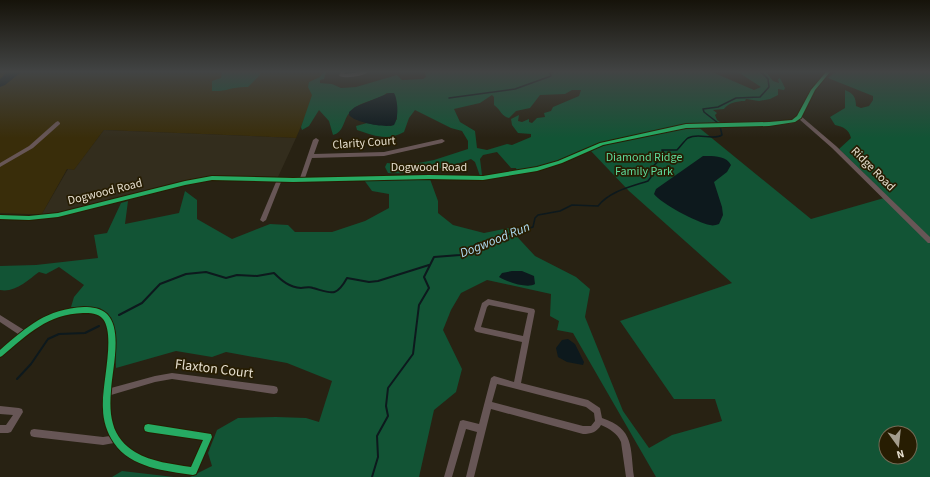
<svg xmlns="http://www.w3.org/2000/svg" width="930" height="477" font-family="'Source Sans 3',sans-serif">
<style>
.built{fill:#392d0a}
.education{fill:#332d1d}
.green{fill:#125435;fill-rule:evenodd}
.water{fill:#0d191d}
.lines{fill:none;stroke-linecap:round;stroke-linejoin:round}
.stream-far1{stroke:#0d191d;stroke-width:1.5}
.stream{stroke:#0d191d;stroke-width:2}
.minor{fill:#675656;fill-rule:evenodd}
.cycleway-casing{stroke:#271d02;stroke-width:2}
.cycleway{fill:#26ab63;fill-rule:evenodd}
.labels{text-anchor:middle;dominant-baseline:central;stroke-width:3.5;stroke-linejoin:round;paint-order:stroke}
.street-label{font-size:12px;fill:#e5dece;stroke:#271d02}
.park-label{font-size:12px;fill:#5eda9b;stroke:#271d02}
.water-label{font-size:13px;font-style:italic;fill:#afddf4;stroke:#271d02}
.near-street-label{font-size:14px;fill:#e5dece;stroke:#271d02}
</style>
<rect width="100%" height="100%" fill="#282213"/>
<path class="built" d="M 0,72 L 324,72 L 296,138 L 104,130 L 74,170 L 67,169 L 42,214 L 26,214 L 0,213 Z"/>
<path class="education" d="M 104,130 L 296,138 L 278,177 L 224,176 L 194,179 L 72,210 L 44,215 L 42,214 L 68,169 L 74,170 Z"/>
<path class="green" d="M 222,72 L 259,72 L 260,75 L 248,87 C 233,86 226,92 212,91 L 212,81 L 221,78 Z
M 323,72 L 326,72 L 324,79 L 320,80 L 320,83 L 332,84 L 341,88 L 356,87 L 397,75 L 402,80 L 423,79 L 426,77 L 425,72 L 712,72 L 754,90 L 761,87 L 738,72 L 766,72 L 773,81 L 779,83 L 778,79 L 780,78 L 785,88 L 784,90 L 778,89 L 778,95 L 770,99 L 759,101 L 746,99 L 745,101 C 737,101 728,103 724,109 L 713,110 L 717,113 L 715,115 L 717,120 L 723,124 L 683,125 L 601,143 L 579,151 L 554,164 L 517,171 L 516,168 L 511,168 L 497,152 L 483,155 L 480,159 L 482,175 L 480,176 L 475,162 L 471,159 L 457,164 L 455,172 L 451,172 L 449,168 C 429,167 409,175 388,173 L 385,167 L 387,163 L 408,165 L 434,160 L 468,149 L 468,141 L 462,131 L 451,128 L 415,110 L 409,118 L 404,132 C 388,141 374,136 357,130 L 356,126 L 367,123 L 391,126 L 397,119 L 395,96 L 387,93 C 377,101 360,101 351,111 C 343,118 345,132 333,135 L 329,121 L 319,110 L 309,126 L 302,130 L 301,127 L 312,95 L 308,87 L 309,82 L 320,77 ZM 572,90 L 581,90 L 579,96 L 553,107 L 551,111 L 544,113 L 545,117 L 537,118 L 532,123 L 529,122 L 529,119 L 522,122 L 518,121 L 519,115 L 511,119 L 512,125 L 518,133 L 531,134 L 531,137 L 512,145 L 507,144 L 487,150 L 477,148 L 475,131 L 460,122 L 454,109 L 480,103 L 492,95 L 494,97 L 494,105 C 500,109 502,117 509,118 L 516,111 L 530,108 L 540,95 L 565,94 Z
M 835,72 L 930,72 L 930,238 L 839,149 L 851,138 C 849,129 843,127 835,125 L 830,117 L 845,108 L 845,90 C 853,93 856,97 856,106 L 861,108 L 869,106 L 873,100 L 873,96 L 828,78 Z
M 697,126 L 811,219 L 884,198 L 930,243 L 930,477 L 656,477 L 573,333 L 557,330 L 559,321 L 550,316 L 551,294 L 487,280 L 461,293 L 451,310 L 443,330 L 462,369 L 456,392 L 434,410 L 419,477 L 190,477 L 212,466 L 208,453 L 217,430 L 238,418 L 276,417 L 306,418 L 319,422 L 332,381 L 287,363 L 226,352 L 212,357 L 176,351 L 116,368 L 114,326 L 100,308 L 71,307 L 74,297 L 84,285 L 59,267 L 46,274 L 39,272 C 28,280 15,293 0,290 L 0,266 L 36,265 L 98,258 L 94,235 L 107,233 L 121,203 L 128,201 L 125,224 L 179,213 L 185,191 L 197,200 L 197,219 L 232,239 L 270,224 L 288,225 L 295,232 L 332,232 L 365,221 L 389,208 L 389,194 L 372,191 L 364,180 L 430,179 L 438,201 L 438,213 L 453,225 L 484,233 L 509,228 L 535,256 L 576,277 L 590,289 L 585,317 L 623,411 L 649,448 L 672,435 L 722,421 L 715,399 L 674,399 L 620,321 L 732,283 L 629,191 L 590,150 L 615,142 ZM 886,433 L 910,433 L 910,457 L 886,457 Z
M 122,471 L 174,477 L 112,477 Z"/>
<path class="water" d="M 7,72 L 21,72 L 5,85 L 0,87 L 0,79 Z
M 389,93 L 394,93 C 398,100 399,118 394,125 C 385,128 356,123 349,115 L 349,112 L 355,107 Z
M 703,156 C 712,156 726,155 731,165 L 727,172 L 714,182 L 722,207 L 723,215 L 719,224 C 716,225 713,226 710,225 C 698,223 660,203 654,194 L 656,189 Z
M 512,271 L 522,271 L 534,276 L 535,284 C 528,289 507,282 499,277 L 502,273 Z
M 568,339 L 575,344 L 584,362 L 583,365 L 567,362 L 558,357 L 556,348 L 562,340 Z"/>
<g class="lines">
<path class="stream-far1" d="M 449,98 L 515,89 L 551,76 L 550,73 L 552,72
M 718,123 L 704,112 L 703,109 L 718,107 L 736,98 L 760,97 L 769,87 L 768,79 L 761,72
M 476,244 L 500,239 L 506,235 L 533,227 L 535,218 L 538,215 L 560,211 L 572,205 L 598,206 C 610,191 630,187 648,181 L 651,177 L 650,169 L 665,155 L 662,150 L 677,150 C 681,146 684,141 688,138 C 699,132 712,141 722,135 L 720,126"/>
<path class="stream" d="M 119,315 L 142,303 L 160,284 L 186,274 L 206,272 L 226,278 L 237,275 L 257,276 L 274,273 C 282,281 289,287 301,288 C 305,288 309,286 313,288 C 331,293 336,298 347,278 L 369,282 L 378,281 L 429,265
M 17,379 L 31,364 L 48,339 L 59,334 L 85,333 L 99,326
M 372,477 L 378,457 L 377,436 L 388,416 L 386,406 L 388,388 L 413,354 L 419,305 L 429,288 L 424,277 L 434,257 L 460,255 L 478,243"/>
<path class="minor" d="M 341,72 L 345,72 L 344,74 C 352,74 361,71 369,72 C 362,76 347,79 339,76 Z
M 826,72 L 830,72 L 815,90 L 802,117 L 836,146 L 930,237 L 930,243 L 928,243 L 832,148 L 799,119 L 793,123 L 769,126 L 686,128 L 603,145 L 562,163 L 537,171 L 483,180 L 429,179 L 281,182 L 266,220 L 263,222 L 260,220 L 276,182 L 212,180 L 185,185 L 58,217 L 29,220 L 0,219 L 0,215 L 29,216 L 58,213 L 185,181 L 212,176 L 300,178 L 313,140 L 316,138 L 319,140 L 314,154 L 384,152 L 442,139 L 445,141 L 442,143 L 384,156 L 312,158 L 305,178 L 429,175 L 483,176 L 537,167 L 558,161 L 600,143 L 686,124 L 769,122 L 792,120 L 797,116 L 811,90 Z
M 58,121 L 60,123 L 60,124 L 33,148 L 0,167 L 0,163 L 29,146 L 56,122 Z
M 488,299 L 534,309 L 535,311 L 521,383 L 588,400 L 600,408 L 602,418 C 635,429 630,448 634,477 L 626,477 L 621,442 C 617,433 610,429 601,425 C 597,432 591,434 583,434 L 491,409 L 474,477 L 466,477 L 477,432 L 466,429 L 452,477 L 444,477 L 460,421 L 463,420 L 479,424 L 491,378 L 494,376 L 514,382 L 522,342 L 477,332 L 475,331 L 474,329 L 482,303 ZM 489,305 L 528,313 L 523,336 L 481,327 L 487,307 ZM 497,384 L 586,407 L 594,413 L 595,421 L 591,426 L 583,426 L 492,402 Z
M 84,307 C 91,307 99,308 105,312 C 122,326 113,369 111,388 L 155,376 L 172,373 L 274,386 L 277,387 L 278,390 L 277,393 L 274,394 L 172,379 L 155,382 L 111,395 C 110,405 110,416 113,426 C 126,459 161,462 191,467 L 203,440 L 148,432 L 145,431 L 144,428 L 145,425 L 148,424 L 211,434 L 212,437 L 211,440 L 196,474 L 193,475 C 163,470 135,468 114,443 L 103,445 L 34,437 L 31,436 L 30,433 L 31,430 L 34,429 L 103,437 L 110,436 C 104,422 101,406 103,392 C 105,374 115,330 101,317 C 96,313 90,313 84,313 C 48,314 28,334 2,356 L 0,357 L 0,350 L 18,334 L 0,322 L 0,315 L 24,330 C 42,316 61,308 84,307 Z
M 0,406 L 19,408 L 22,409 L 23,412 L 11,432 L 8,433 L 0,433 L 0,425 L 6,425 L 13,415 L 0,414 Z"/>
<defs>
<path id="cycleway" d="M 826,72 L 830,72 L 815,90 L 801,118 L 795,122 L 769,126 L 686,128 L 603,145 L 562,163 L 537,171 L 483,180 L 429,179 L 293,182 L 212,180 L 185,185 L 58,217 L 29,220 L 0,219 L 0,215 L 29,216 L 58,213 L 185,181 L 212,176 L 293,178 L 429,175 L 483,176 L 537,167 L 558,161 L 600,143 L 686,124 L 769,122 L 792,120 L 797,116 L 811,90 Z
M 84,307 C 92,307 101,308 107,314 C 123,330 112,370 111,391 C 110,402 110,414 113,424 C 116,436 125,446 135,452 C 152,462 172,464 191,467 L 203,440 L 148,432 L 145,431 L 144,428 L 145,425 L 148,424 L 211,434 L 212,437 L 196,474 L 193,475 C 166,471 131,468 114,443 C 107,433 103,420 103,409 C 101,386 116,336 103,319 C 98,313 90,313 83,313 C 48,314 28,334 2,356 L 0,357 L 0,350 C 28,326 46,309 84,307 Z"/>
</defs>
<use href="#cycleway" class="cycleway-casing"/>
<use href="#cycleway" class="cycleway"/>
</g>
<linearGradient id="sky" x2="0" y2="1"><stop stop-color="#16130a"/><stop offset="0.52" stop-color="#424444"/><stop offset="1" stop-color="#424444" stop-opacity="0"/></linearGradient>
<rect width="930" height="138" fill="url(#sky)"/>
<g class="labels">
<g class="street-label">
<text transform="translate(364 143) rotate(-4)">Clarity Court</text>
<text x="429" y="167">Dogwood Road</text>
<text transform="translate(873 169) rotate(45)">Ridge Road</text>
<text transform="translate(105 192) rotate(-14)">Dogwood Road</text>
</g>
<g class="park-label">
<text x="644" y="157">Diamond Ridge<tspan x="644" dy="14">Family Park</tspan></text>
</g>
<g class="water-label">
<text transform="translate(495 240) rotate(-22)">Dogwood Run</text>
</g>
<g class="near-street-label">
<text transform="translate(214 369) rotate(7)">Flaxton Court</text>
</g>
</g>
<g transform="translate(898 445) rotate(165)"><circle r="19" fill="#271d02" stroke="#736a54"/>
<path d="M0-3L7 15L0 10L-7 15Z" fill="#a39c8d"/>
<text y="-6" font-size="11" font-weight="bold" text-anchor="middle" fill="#e5dece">N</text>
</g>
</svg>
